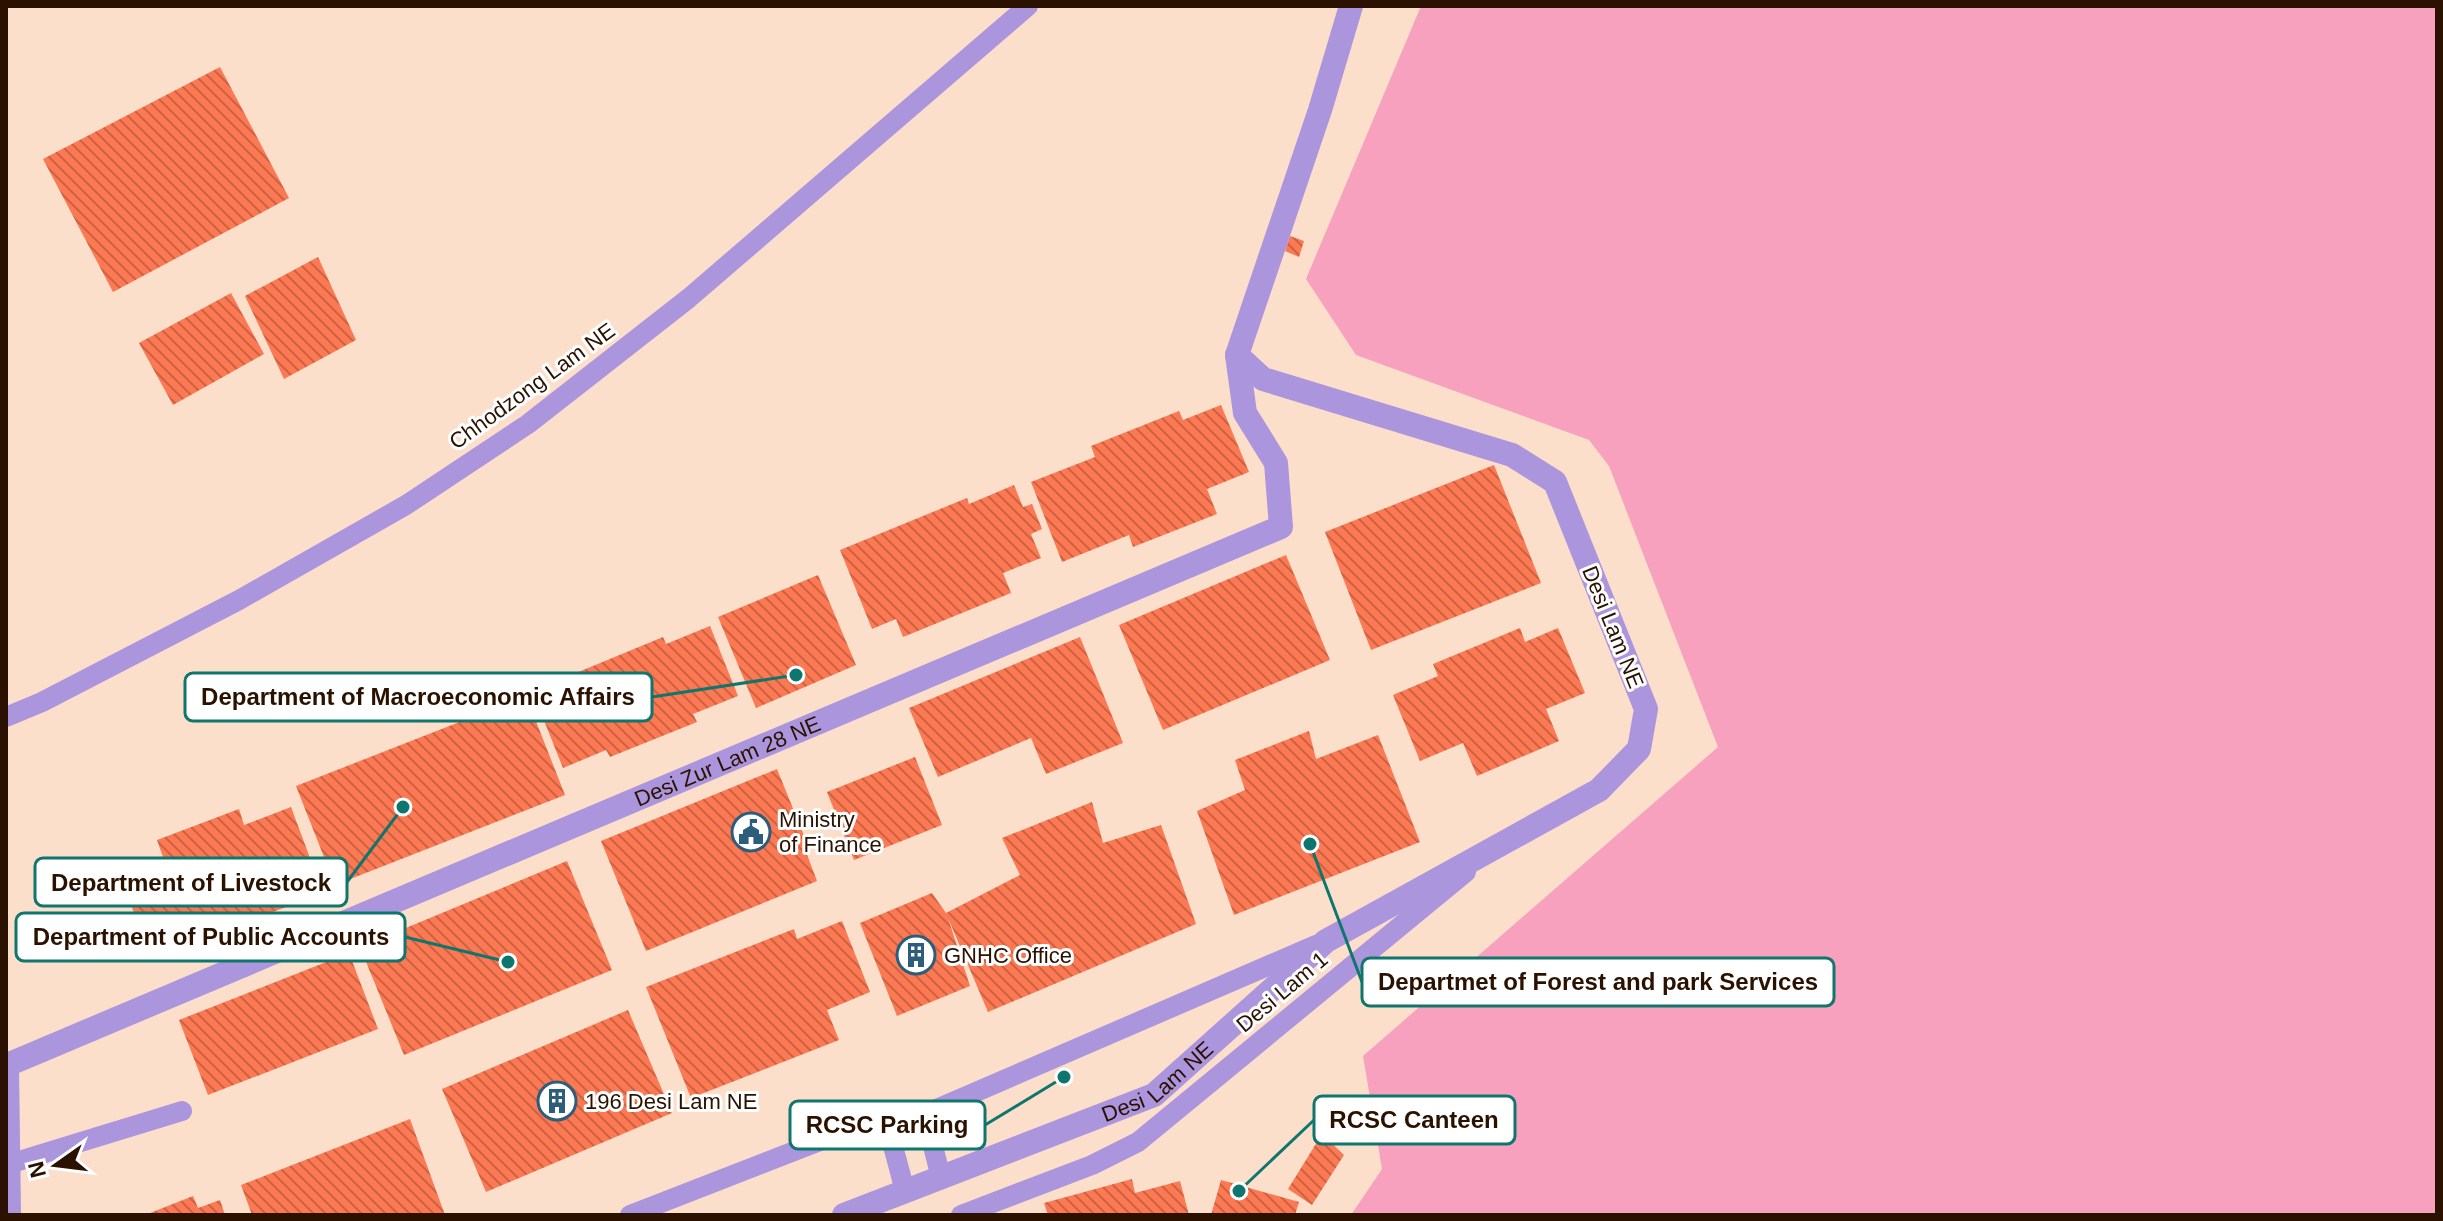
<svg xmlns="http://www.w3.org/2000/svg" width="2443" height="1221" font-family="Arial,sans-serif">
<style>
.green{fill:#f8a1bf}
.building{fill:url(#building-back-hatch)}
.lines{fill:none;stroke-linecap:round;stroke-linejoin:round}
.lane{stroke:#ab96dd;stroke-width:20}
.street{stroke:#ab96dd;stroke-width:24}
.labels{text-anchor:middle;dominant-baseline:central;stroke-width:6;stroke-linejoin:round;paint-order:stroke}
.street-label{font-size:22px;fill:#2a1100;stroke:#fff}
.poi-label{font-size:22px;fill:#2a1100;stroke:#fff;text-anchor:start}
.leader{fill:none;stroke:#0f766e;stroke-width:3}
.callout-dot{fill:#0f766e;stroke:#fff;stroke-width:3}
.callout{fill:#fff;stroke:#0f766e;stroke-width:3}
.callout-label{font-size:24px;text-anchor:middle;font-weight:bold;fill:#2a1100}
</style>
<defs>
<pattern id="building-back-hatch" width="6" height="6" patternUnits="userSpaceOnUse" patternTransform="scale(2)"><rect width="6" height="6" fill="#fc7953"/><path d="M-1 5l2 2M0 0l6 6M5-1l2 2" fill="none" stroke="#cc6242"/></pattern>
</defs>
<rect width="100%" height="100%" fill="#fcdfcb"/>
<path class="green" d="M 1421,6 L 2437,6 L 2437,1215 L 1351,1215 L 1382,1169 L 1363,1056 L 1718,747 L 1609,466 L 1589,440 L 1356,355 L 1306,279 Z"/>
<path class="building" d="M 220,67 L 289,198 L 113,292 L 43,159 Z
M 1290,236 L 1304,241 L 1299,257 L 1285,251 Z
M 318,257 L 356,340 L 284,379 L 245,296 Z
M 231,293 L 264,354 L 173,405 L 139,343 Z
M 1221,405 L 1249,472 L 1207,489 L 1217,514 L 1133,547 L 1129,535 L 1062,562 L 1031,482 L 1095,457 L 1091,446 L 1179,411 L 1183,420 Z
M 1494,465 L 1541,583 L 1371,650 L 1325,532 Z
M 1014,485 L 1023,507 L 1032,504 L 1042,529 L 1031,534 L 1041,558 L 1003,573 L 1011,593 L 903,637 L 896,619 L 872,629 L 840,550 L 967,498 L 969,504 Z
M 1286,555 L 1330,660 L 1163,730 L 1119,625 Z
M 818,575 L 856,665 L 756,708 L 718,617 Z
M 710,626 L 738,696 L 693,714 L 697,722 L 610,757 L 606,750 L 563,768 L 535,698 L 579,679 L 576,673 L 663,637 L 666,644 Z
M 1520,628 L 1525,642 L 1558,628 L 1585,693 L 1546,709 L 1559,741 L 1477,776 L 1463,743 L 1420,761 L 1393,695 L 1438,676 L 1433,664 Z
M 1080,637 L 1123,743 L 1046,774 L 1031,738 L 938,777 L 909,708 Z
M 526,696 L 565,795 L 335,885 L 296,786 Z
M 1309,731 L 1316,759 L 1378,735 L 1420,842 L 1234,915 L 1197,811 L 1245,790 L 1235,760 Z
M 915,757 L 942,825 L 854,860 L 827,792 Z
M 777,769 L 807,843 L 803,844 L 817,881 L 646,951 L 601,841 Z
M 1092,802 L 1103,843 L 1161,825 L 1196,924 L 988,1012 L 948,918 L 970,986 L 897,1016 L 860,923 L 932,893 L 946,913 L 1020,875 L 1002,838 Z
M 291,807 L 323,893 L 151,958 L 119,873 L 163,857 L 157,840 L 239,809 L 244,825 Z
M 567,861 L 612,970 L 404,1055 L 360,947 Z
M 842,921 L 870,992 L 827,1010 L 839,1040 L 691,1098 L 646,987 L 794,929 L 797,939 Z
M 349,953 L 378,1029 L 208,1095 L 179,1020 Z
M 628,1010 L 672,1113 L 486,1192 L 442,1089 Z
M 410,1119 L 445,1215 L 252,1215 L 241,1185 Z
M 1322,1134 L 1344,1155 L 1312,1205 L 1288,1189 Z
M 1132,1179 L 1135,1193 L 1180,1181 L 1189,1215 L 1048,1215 L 1044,1203 Z
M 1221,1180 L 1299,1202 L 1295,1215 L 1211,1215 Z
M 193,1196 L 198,1208 L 220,1200 L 225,1215 L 145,1215 Z"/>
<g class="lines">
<path class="lane" d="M 6,717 L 42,702 L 239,600 L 406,505 L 528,424 L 689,298 L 1028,6
M 9,1164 L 182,1111
M 941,1178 L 925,1114 L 1316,945
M 630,1215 L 869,1122 L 893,1146 L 905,1191
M 961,1215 L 1092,1165 L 1138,1142 L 1466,872"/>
<g class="street">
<path id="s1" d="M 9,1215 L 7,1065 L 1281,527 L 1276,463 L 1245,413 L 1237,355 L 1320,110 L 1351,6"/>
<path id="s2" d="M 844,1215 L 1154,1095 L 1326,941 L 1599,790 L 1639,749 L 1646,709 L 1555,482 L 1512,455 L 1263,379 L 1237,355"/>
</g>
</g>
<defs>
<symbol id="civic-ring" viewBox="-11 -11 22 22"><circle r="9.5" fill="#fff" stroke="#2c5e7c" stroke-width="1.5"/><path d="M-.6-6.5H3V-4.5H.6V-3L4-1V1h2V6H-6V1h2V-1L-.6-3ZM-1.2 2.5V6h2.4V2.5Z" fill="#2c5e7c"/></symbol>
<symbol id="building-ring" viewBox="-11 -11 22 22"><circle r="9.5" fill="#fff" stroke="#2c5e7c" stroke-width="1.5"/><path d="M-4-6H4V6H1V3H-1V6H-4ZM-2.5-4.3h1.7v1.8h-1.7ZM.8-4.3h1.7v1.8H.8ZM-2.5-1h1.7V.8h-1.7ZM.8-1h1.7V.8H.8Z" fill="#2c5e7c"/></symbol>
</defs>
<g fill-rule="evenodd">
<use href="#civic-ring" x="729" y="810" width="44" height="44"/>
<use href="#building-ring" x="894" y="933" width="44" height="44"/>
<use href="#building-ring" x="535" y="1079" width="44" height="44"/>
</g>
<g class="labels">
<g class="street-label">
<text transform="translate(532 386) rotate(-36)">Chhodzong Lam NE</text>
<text transform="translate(1613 627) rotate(68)">Desi Lam NE</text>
<text stroke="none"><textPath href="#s1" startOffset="932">Desi Zur Lam 28 NE</textPath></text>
<text transform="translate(1282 992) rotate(-40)">Desi Lam 1</text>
<text stroke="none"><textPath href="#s2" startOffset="342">Desi Lam NE</textPath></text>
</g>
<g class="poi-label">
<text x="779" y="819">Ministry<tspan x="779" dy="25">of Finance</tspan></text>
<text x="944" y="955">GNHC Office</text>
<text x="585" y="1101">196 Desi Lam NE</text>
</g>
</g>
<path class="leader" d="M796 675L652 697M403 807L347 882M508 962L405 937M1310 844L1362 982M1239 1191L1314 1120M1064 1077L985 1125"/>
<g class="callout-dot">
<circle cx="796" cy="675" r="8"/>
<circle cx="403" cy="807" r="8"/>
<circle cx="508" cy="962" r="8"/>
<circle cx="1310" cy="844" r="8"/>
<circle cx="1239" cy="1191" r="8"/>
<circle cx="1064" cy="1077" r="8"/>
</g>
<g class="callout">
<rect x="185" y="673" width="467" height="48" rx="8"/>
<rect x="35" y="858" width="312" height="48" rx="8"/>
<rect x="16" y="913" width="389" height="48" rx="8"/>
<rect x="1362" y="958" width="472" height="48" rx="8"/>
<rect x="1314" y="1096" width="201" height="48" rx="8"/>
<rect x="790" y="1101" width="195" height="48" rx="8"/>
</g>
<g class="callout-label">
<text x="418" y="705">Department of Macroeconomic Affairs</text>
<text x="191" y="891">Department of Livestock</text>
<text x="211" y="945">Department of Public Accounts</text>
<text x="1598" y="990">Departmet of Forest and park Services</text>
<text x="1414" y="1128">RCSC Canteen</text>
<text x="887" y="1133">RCSC Parking</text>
</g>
<rect width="2443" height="1221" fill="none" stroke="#2a1100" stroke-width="16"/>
<g transform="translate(56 1165) rotate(256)" stroke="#ffffff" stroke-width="6" paint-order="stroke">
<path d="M0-6L14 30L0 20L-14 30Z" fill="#2a1100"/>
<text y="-12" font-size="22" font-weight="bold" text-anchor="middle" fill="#2a1100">N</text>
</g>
</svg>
